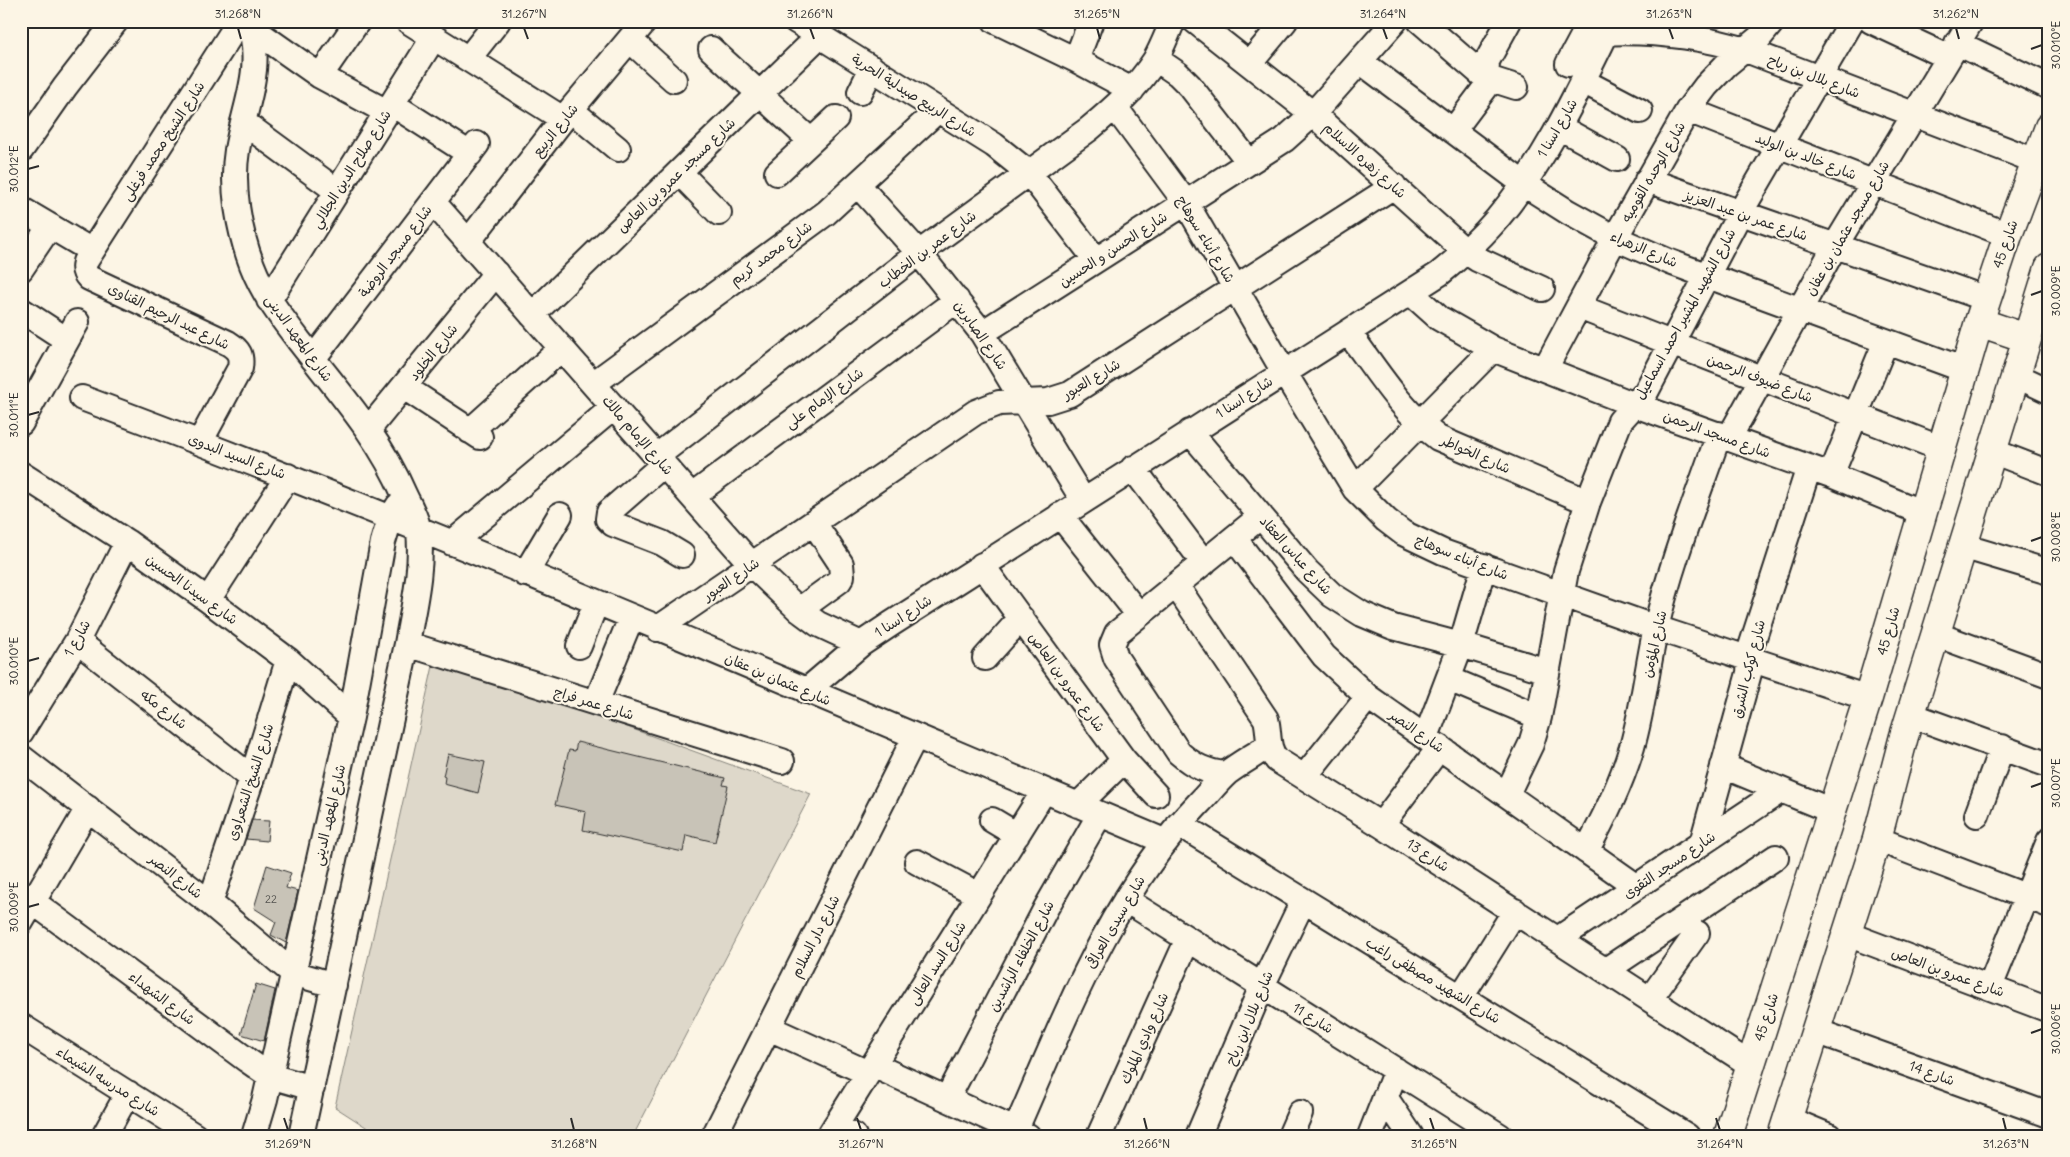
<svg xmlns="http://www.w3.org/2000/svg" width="2070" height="1157" font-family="Delius,'Playpen Sans Arabic',sans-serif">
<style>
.green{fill:#ded8ca;stroke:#84827a}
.building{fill:#c8c3b7;stroke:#2b2b2b}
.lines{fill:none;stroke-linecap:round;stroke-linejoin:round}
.minor-casing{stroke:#2b2b2b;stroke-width:28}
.major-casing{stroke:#2b2b2b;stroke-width:31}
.minor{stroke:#fcf5e5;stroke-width:24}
.major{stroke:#fcf5e5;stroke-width:28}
.ticks{fill:none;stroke:#2b2b2b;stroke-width:2}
.labels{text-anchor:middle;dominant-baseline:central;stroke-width:4;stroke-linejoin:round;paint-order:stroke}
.number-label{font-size:11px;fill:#52514e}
.street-label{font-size:14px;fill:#2b2b2b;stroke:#fcf5e5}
.neatline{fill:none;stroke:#2b2b2b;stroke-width:2}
.ticks-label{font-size:12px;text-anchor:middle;fill:#2b2b2b}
</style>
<rect width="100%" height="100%" fill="#fcf5e5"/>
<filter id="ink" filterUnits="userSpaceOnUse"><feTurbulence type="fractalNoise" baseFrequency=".02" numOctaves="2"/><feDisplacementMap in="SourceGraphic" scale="10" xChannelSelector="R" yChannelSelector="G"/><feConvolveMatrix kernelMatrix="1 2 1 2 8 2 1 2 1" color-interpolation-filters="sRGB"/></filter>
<g filter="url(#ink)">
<path class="green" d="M 435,657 L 811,794 L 633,1136 L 380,1136 L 335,1107 Z"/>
<path class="building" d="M 577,742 L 725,778 L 723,785 L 728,786 L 715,842 L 686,835 L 683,852 L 583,830 L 586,812 L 555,805 L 569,750 L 575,751 Z
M 448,754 L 485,762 L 478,793 L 444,784 L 445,777 L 443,776 Z
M 252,820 L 269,821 L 267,841 L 246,839 Z
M 267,865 L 291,873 L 286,888 L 298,891 L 286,943 L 271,935 L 276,922 L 254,908 Z
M 256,984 L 275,990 L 264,1041 L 241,1034 Z"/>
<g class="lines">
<defs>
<path id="minor" d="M 249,21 C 264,70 245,103 237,150 C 231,187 239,231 252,265 C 263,294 281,317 300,342 C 338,391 379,436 404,494 C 409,505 418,520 419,532 C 423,569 413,608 407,644 L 301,1136
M 408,21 L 563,119
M 796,21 L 994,145 L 1029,173 L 1096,260
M 995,21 L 1076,60 L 1132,90
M 1195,21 L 1313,114 L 1466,252 L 1477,259 L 1542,289
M 1420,21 L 1480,73 L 1494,80 L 1516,87
M 1871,21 L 1948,57
M 256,31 L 320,76 L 387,112
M 1584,34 C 1640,29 1692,34 1746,50 L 2036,161
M 630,40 L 674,80
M 1957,43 L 2049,87
M 711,49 L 811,141
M 468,59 L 498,21
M 1156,59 L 1178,74 L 1190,86 L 1249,162
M 1076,60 L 1091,21
M 1360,61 L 1524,184 L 1568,212 L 1615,238 L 1670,262 L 1965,370
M 1250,63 L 1285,21
M 1568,64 L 1591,21
M 320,76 L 358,21
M 1583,81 L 1640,111
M 860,92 L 872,68
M 392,104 L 470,154
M 1115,107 L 1186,203 L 1284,372 L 1355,489 L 1386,520 L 1403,533 L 1443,552 L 1656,628 L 1868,698
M 571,110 L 618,149
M 1688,110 L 2008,235
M 243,122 L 337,191
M 1559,127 L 1617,159
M 1453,131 L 1486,87 L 1487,61 L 1509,21
M 21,150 L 65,87 L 116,21
M 679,172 L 719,213
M 777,173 L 836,118
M 1647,180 L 1987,299
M 858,185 L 919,253 L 982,333 L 1083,500
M 433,202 L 752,565 L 799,610 L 818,624 L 861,644
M 21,209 L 92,251
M 468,242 L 563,119 L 645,21
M 21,269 L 50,226
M 1411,293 L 1439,318 L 1493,349 L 1635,405 L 1831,475 L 1923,513
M 269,300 L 434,37
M 1579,307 L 1942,449
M 21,310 L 67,340
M 532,315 L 819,36
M 1348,332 C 1376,369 1400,410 1438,438 L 1588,502
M 982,333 L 1284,140 L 1313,114 L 1395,21
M 313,359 L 477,144
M 1545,369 L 1615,238 L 1688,110 L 1706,86 L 1726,65 L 1760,37 L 1773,21
M 2015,375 L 2049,391
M 593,384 L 826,213 L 938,110
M 404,387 L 480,437
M 82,398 C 447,534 805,690 1164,841
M 21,423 L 77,322
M 368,430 L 496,273
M 470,431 L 562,348
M 1190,432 L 1307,571 L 1332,595 L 1362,614 L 1393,627 L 1461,645 L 1547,671
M 1729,438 L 1835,246 L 1971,21
M 200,442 L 240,368 C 242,355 239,350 228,343 L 89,278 C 84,273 83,269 85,262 L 233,31
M 1992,451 L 2049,473
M 657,456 L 919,253 L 1089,129 C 1114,108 1137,88 1155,60 C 1162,48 1167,34 1173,21
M 664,464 L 609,512 L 608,519 L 613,524 L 662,543 L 682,555
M 1133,468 L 1204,563
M 21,474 L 127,542 L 208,600 L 288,660 L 351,717
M 1831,475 L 1886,341
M 1355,489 L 1493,349
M 692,496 L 957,300
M 1060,515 L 1139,615
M 1234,538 L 1324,656 L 1368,697 L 1636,886
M 452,543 L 614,407
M 1962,546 L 2049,572
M 982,565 L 1124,760 L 1156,795
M 525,574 L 560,515
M 1176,585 L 1266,719 C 1270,734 1266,748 1277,760 L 1381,825 L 1751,1065
M 208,600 L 288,476
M 799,610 L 839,581 L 842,576 L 841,564 L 814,523
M 657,629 L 976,412 L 999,403 L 1048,401 L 1070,394 L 1394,186
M 1935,634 L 2049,676
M 77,641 L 252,778
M 407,644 L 782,761
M 579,646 L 596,603
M 985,658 L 1021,618
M 1449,679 L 1539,717
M 806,691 L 861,644 L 891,624 L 1439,274 C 1460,257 1480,239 1497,219 C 1544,163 1575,97 1607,32
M 596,703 L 631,618
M 1911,715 L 2049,765
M 21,732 L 77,641 L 127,542
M 1426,737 L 1461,645 L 1484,566
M 21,757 L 210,903 L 293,973 L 334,985
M 1723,766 L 1832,811
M 1226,774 C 1206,772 1194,766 1179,753 L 1116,658 L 1112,645 L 1117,633 L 1261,516
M 1305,776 L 1368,697
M 1507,794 L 1531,744 L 1539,717 L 1566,571 L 1588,502 L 1620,421 L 1646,392 L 1740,213 L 1852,21
M 1078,805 L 1124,760
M 1977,815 L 2002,747
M 992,820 L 1017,835
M 1179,824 L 1687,1136
M 1381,825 L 1440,747
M 1877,839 L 2049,905
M 1702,843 L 1749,673 L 1751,647 L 1809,467
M 1586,851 C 1605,817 1621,784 1632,747 C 1643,709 1647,668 1656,628 C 1671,562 1697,498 1719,434
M 917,862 L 979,895
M 21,893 L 247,1060 L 270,1076 L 312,1088
M 1126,900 L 1500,1136
M 210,903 L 252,778 L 288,660
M 21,922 L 88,808
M 1847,934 L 2049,1010
M 1558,939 L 1780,791
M 1606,970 L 1776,857
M 1990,987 L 2049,841
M 1461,997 L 1515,911
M 1650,999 L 1697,933
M 21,1026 L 195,1136
M 769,1028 L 868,1073
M 1816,1031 L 2049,1115
M 873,1065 L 1028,1136
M 1385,1097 L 1411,1136
M 947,1099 L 1046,908 L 1100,814
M 1788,1119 L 1829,1136
M 835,1126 L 854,1136
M 104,1136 L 128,1093
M 254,1136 L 265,1099 L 351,717 L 383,542 L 390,519 L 398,506
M 714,1136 L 915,737
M 829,1136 L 1044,791
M 1013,1136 C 1064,1020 1110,896 1199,803 C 1208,794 1217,782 1227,773 C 1240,763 1255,755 1268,746
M 1099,1136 L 1188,939
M 1198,1136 L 1262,986 L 1303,901
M 1290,1136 L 1300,1113
M 1370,1136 L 1396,1070"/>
<path id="major" d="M 1979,322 L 2026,338
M 1728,1136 L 1868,698 L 1979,322 L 2008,235 L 2049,127
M 1782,1136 L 1877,839 L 1904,736 L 2049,268"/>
</defs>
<use href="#minor" class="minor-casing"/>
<use href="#major" class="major-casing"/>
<use href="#minor" class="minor"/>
<use href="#major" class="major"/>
</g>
</g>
<path class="ticks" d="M 238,28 L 241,39M 524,28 L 528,39M 810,28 L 814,39M 1097,28 L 1100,39M 1383,28 L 1387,39M 1669,28 L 1673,39M 1956,28 L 1959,39M 2031,49 L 2042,45M 28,169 L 39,166M 2031,295 L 2042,291M 28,415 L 39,412M 2031,541 L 2042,537M 28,661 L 39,658M 2031,787 L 2042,783M 28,907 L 39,904M 2031,1033 L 2042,1029M 284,1118 L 288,1130M 571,1118 L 574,1130M 857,1118 L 861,1130M 1144,1118 L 1147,1130M 1430,1118 L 1434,1130M 1716,1118 L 1720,1130M 2003,1118 L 2006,1130"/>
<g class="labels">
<g class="number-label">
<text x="271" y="899">22</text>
</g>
<g class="street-label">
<text transform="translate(1814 76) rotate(21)">شارع بلال بن رباح</text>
<text transform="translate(914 95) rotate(32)">شارع الربيع صيدلية الحرية</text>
<text transform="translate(1557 128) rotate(-60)">شارع اسنا 1</text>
<text transform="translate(555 130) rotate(-51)">شارع الربيع</text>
<text transform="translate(163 141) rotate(-57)">شارع الشيخ محمد فرغلى</text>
<text transform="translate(1806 156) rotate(21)">شارع خالد بن الوليد</text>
<text transform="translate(1365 160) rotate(42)">شارع زهره الاسلام</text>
<text transform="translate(351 169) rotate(-58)">شارع صلاح الدين الجلالي</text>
<text transform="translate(1653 172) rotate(-60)">شارع الوحده القوميه</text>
<text transform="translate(676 175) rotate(-44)">شارع مسجد عمرو بن العاص</text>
<text transform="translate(1746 215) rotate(19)">شارع عمر بن عبد العزيز</text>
<text transform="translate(1847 228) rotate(-60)">شارع مسجد عثمان بن عفان</text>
<text transform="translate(1206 239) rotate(59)">شارع أبناء سوهاج</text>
<text transform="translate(2005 244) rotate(-71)">شارع 45</text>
<text transform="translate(927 249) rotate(-37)">شارع عمر بن الخطاب</text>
<text transform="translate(1113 249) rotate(-33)">شارع الحسن و الحسين</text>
<text transform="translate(1644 249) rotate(23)">شارع الزهراء</text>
<text transform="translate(395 251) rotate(-53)">شارع مسجد الروضة</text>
<text transform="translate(771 253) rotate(-36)">شارع محمد كريم</text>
<text transform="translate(1685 314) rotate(-61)">شارع الشهيد المشير احمد اسماعيل</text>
<text transform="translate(169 316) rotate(26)">شارع عبد الرحيم القناوى</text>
<text transform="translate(981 335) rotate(55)">شارع الصابرين</text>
<text transform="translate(299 338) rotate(54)">شارع المعهد الدينى</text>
<text transform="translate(433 352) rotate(-51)">شارع الخلود</text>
<text transform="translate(1760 378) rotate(21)">شارع ضيوف الرحمن</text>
<text transform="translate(1091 379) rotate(-31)">شارع العبور</text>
<text transform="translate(1244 397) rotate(-33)">شارع اسنا 1</text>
<text transform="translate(824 398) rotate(-36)">شارع الإمام على</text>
<text transform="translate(1717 434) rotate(20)">شارع مسجد الرحمن</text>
<text transform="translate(638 435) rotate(49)">شارع الإمام مالك</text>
<text transform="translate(1476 454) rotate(24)">شارع الخواطر</text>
<text transform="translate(237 456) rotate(21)">شارع السيد البدوى</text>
<text transform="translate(1296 555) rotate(48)">شارع عباس العقاد</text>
<text transform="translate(1462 557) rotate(22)">شارع أبناء سوهاج</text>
<text transform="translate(731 579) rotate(-34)">شارع العبور</text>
<text transform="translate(192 589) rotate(36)">شارع سيدنا الحسين</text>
<text transform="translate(903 616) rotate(-33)">شارع اسنا 1</text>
<text transform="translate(1888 631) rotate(-74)">شارع 45</text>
<text transform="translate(77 638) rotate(-61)">شارع 1</text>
<text transform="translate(1654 644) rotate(-77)">شارع المؤمن</text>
<text transform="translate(1748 669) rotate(-76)">شارع كوكب الشرق</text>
<text transform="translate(778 679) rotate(23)">شارع عثمان بن عفان</text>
<text transform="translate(1067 682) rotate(54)">شارع عمرو بن العاص</text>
<text transform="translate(594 703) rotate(17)">شارع عمر فراج</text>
<text transform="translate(164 709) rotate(38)">شارع مكه</text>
<text transform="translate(1417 731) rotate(35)">شارع النصر</text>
<text transform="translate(250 782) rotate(-72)">شارع الشيخ الشعراوى</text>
<text transform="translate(329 815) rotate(-77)">شارع المعهد الدينى</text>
<text transform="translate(1428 855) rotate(33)">شارع 13</text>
<text transform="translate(1669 865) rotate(-34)">شارع مسجد التقوى</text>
<text transform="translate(176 876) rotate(38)">شارع النصر</text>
<text transform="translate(1115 922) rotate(-60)">شارع سيدى العراقى</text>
<text transform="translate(815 936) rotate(-63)">شارع دار السلام</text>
<text transform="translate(1021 956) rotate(-62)">شارع الخلفاء الراشدين</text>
<text transform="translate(937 963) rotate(-58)">شارع السد العالى</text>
<text transform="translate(1948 972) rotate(20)">شارع عمرو بن العاص</text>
<text transform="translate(1433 980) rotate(31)">شارع الشهيد مصطفى راغب</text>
<text transform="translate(162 998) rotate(37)">شارع الشهداء</text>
<text transform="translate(1766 1017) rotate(-72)">شارع 45</text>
<text transform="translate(1249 1018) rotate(-67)">شارع بلال ابن رباح</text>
<text transform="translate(1313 1018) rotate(32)">شارع 11</text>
<text transform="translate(1144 1038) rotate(-66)">شارع وادي الملوك</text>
<text transform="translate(1932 1073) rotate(20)">شارع 14</text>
<text transform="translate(108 1081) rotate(32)">شارع مدرسه الشيماء</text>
</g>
</g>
<rect width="2070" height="1157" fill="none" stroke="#fcf5e5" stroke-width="55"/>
<rect x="28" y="28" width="2014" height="1102" class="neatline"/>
<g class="ticks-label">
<text x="238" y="18">31.268°N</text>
<text x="524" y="18">31.267°N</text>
<text x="810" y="18">31.266°N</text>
<text x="1097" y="18">31.265°N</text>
<text x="1383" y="18">31.264°N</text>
<text x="1669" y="18">31.263°N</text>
<text x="1956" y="18">31.262°N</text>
<text transform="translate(2056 45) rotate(-90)" y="4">30.010°E</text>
<text transform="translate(14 169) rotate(-90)" y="4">30.012°E</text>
<text transform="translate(2056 291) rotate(-90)" y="4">30.009°E</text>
<text transform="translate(14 415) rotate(-90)" y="4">30.011°E</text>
<text transform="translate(2056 537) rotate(-90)" y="4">30.008°E</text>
<text transform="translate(14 661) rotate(-90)" y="4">30.010°E</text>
<text transform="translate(2056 783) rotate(-90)" y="4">30.007°E</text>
<text transform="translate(14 907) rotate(-90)" y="4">30.009°E</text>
<text transform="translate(2056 1029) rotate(-90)" y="4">30.006°E</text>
<text x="288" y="1148">31.269°N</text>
<text x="574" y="1148">31.268°N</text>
<text x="861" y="1148">31.267°N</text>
<text x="1147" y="1148">31.266°N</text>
<text x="1434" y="1148">31.265°N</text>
<text x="1720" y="1148">31.264°N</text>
<text x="2006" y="1148">31.263°N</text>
</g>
</svg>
